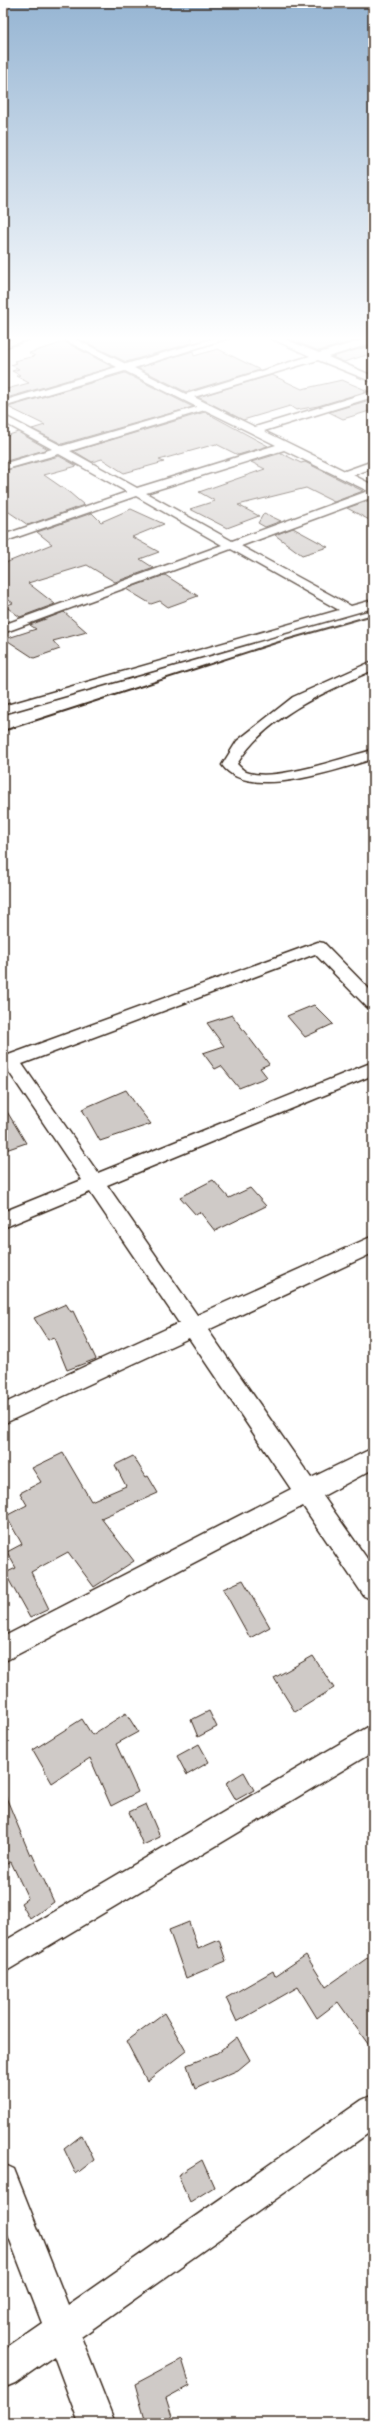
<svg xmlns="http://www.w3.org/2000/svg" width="376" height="2426" font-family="'Architects Daughter',sans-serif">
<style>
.building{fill:#cfcac7;stroke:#3b2a1e}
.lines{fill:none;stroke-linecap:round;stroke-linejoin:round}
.street-casing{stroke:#3b2a1e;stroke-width:3}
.street{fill:#fff;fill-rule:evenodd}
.rail{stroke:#3b2a1e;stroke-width:2}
</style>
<rect width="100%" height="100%" fill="#fff"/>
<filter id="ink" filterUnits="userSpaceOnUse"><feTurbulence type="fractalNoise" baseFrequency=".025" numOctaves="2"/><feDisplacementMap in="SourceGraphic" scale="8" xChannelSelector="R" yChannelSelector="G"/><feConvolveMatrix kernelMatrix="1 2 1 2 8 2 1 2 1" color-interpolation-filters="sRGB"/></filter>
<g filter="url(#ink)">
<path class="building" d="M 79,337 L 192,337 L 192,343 L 126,362 L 77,338 Z
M 284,337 L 367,337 L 319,351 Z
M 65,342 L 113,367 L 3,399 L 3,390 L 29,383 L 16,376 L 20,375 L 12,371 L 19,369 L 11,365 L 17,363 L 14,361 L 35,356 L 29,353 Z
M 373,345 L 373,353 L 344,362 L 332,357 Z
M 218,349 L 260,370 L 186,392 L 138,368 L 193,351 L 194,356 Z
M 125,373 L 193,407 L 62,444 L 32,429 L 45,425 L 8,407 Z
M 272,375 L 302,389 L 342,380 L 368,391 L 318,406 L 296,410 L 290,406 L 243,420 L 198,397 Z
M 373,399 L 373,410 L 343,419 L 329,412 Z
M 205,412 L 268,446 L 238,455 L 216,444 L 159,460 L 164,462 L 124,473 L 102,459 L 92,462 L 74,451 Z
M 18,432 L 48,449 L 3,462 L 3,437 Z
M 281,453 L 301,463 L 305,462 L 363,491 L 334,502 L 306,488 L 238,505 L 259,516 L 227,528 L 190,509 L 215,501 L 199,492 L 265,469 L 251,462 Z
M 59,456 L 77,466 L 44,475 L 70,493 L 84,505 L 28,525 L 3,508 L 3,471 Z
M 373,499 L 373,522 L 347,508 Z
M 131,509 L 164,524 L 132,537 L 159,552 L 140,559 L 154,568 L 115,582 L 87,565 L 28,583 L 55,604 L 20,617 L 5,606 L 13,603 L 3,596 L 3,564 L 52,544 L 37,532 L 92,513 L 101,522 Z
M 264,513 L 281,521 L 265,527 L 258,523 Z
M 293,528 L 328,547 L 302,555 L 275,535 Z
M 165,575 L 198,596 L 168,607 L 160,601 L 151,604 L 126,589 Z
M 64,612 L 87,632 L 53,641 L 60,649 L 34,658 L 5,639 L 36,629 L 30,625 Z
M 314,1005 L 333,1024 L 305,1037 L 287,1016 Z
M 232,1015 L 269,1064 L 260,1068 L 267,1077 L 239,1088 L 221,1066 L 215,1069 L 203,1053 L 224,1046 L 207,1023 Z
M 126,1090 L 139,1109 L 151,1124 L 100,1141 L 82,1109 Z
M 3,1105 L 26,1143 L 3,1151 Z
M 213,1180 L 229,1198 L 250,1188 L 266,1206 L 215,1231 L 200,1212 L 196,1215 L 180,1197 Z
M 66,1304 L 71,1312 L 73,1311 L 96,1359 L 67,1370 L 54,1338 L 48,1340 L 34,1318 Z
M 63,1453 L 91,1501 L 126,1486 L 115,1465 L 133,1456 L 146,1477 L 148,1476 L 158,1493 L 101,1518 L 134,1561 L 94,1587 L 68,1552 L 31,1572 L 49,1609 L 30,1618 L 5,1573 L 16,1568 L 7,1552 L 22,1544 L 6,1516 L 27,1505 L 20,1493 L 41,1482 L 32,1468 Z
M 243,1580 L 270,1627 L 250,1638 L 223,1589 Z
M 313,1656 L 334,1688 L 295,1712 L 274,1678 Z
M 209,1711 L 217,1727 L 198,1737 L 191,1720 Z
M 126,1713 L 138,1732 L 116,1744 L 138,1792 L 111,1806 L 90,1758 L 52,1783 L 33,1750 L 82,1719 L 92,1735 Z
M 199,1744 L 209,1762 L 187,1775 L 177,1756 Z
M 244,1772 L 254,1790 L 236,1800 L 226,1783 Z
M 3,1790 L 30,1855 L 32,1854 L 54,1902 L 30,1919 L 21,1903 L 28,1898 L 11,1862 L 3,1866 Z
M 146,1804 L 160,1837 L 143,1845 L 129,1812 Z
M 189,1922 L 198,1949 L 219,1940 L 226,1961 L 186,1978 L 169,1930 Z
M 373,1954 L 373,2051 L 338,2002 L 317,2018 L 298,1987 L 237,2022 L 226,1998 L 273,1971 L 275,1976 L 306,1955 L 326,1987 Z
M 164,2013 L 186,2051 L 147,2081 L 126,2041 Z
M 237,2037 L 250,2060 L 238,2070 L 195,2089 L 187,2065 L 217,2053 Z
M 82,2135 L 94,2160 L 76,2174 L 64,2149 Z
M 202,2160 L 214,2187 L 190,2202 L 178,2175 Z
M 182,2359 L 190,2385 L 166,2398 L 174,2423 L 146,2423 L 135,2384 Z"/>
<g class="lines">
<defs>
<path id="street" d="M 20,337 L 35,337 L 3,348 L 3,342 Z
M 59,337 L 71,337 L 126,364 L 218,337 L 232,337 L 134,368 L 186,394 L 310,356 L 268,337 L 280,337 L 319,353 L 373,337 L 373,343 L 328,357 L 373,376 L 373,382 L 318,360 L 194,397 L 255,427 L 373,391 L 373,397 L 264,431 L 345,471 L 373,461 L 373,468 L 353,475 L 373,485 L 373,497 L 241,546 L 351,606 L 373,600 L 373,608 L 3,714 L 3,706 L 339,610 L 231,549 L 3,633 L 3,625 L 222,545 L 136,496 L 3,542 L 3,535 L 127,492 L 59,454 L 3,470 L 3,464 L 52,449 L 3,422 L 3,415 L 62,446 L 197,407 L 125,371 L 3,407 L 3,401 L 117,367 ZM 205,410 L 276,445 L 137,488 L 70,451 ZM 284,450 L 368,491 L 232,541 L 146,493 Z
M 373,661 L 373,670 C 324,693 266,716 237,764 C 240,767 243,770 246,772 C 275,783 343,757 373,750 L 373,759 C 338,769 248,802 222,765 L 237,741 L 293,697 Z
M 318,942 L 324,943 L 373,993 L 373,1009 L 367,1007 L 315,954 L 22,1064 L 98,1173 L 373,1062 L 373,1075 L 107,1185 L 197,1315 L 373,1236 L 373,1253 L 208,1330 L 311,1478 L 373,1448 L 373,1469 L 323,1496 L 373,1567 L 373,1600 L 364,1596 L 303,1506 L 3,1662 L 3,1637 L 291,1489 L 189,1338 L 3,1424 L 3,1404 L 179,1323 L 90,1192 L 3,1228 L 3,1212 L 82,1180 L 7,1069 L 3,1070 L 3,1057 Z
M 373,1724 L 373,1752 L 3,1973 L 3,1942 Z
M 373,2095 L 373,2130 L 81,2337 L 115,2423 L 79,2423 L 54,2356 L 15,2383 L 3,2388 L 3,2350 L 42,2323 L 3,2222 L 3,2164 L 14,2169 L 68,2305 L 362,2100 Z"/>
</defs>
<use href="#street" class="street-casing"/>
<use href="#street" class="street"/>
<path class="rail" d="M 3,731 L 282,641 L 373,615"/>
</g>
</g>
<linearGradient id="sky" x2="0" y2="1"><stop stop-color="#96b5d3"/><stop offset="0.5" stop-color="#fff"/><stop offset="1" stop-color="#fff" stop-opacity="0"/></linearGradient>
<rect width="376" height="677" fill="url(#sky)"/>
<rect width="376" height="2426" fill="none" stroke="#fff" stroke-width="16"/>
<rect x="8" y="8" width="360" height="2410" fill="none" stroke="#3b2a1e" stroke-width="1.5" filter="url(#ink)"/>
</svg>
